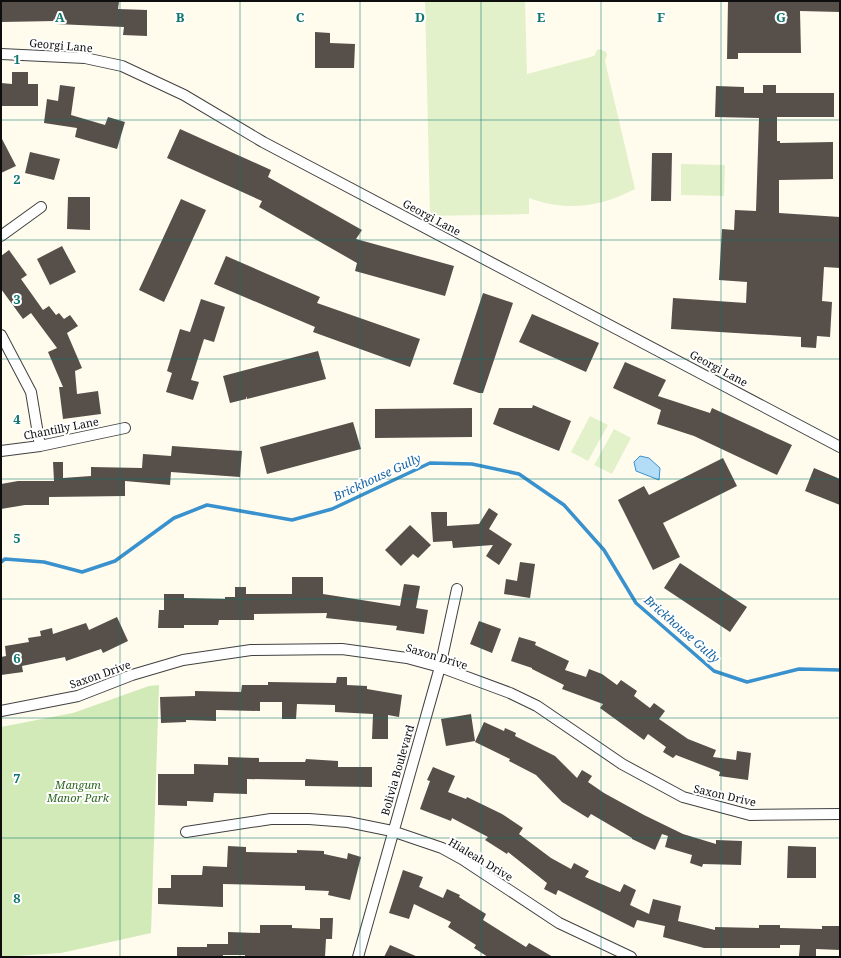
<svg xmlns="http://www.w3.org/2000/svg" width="841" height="958" font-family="'Noto Serif',serif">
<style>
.green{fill:#d1eab8}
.pitch{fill:#e3f1ca}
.water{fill:#b3ddf7;stroke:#3991ce}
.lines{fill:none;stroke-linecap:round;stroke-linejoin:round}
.stream{stroke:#3991ce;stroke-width:3.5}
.building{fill:#564f4a}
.minor-casing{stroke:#414141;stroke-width:12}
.minor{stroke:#fff;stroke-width:10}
.grid{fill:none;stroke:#0f766e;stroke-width:1;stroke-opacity:0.55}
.labels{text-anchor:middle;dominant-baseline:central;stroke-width:4;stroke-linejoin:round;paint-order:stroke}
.street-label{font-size:11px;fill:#0e0e0e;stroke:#fff}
.park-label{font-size:11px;font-style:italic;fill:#2c661d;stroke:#fff}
.water-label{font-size:12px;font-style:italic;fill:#1663a1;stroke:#fff}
.grid-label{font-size:13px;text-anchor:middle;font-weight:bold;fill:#0f766e;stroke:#fff;stroke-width:4;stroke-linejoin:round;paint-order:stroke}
</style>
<rect width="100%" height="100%" fill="#fffcee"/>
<path class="green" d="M 159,685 L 151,933 L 61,953 L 1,957 L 1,727 L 73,713 L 149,686 Z"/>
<path class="pitch" d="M 425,1 L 525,1 L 527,74 L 594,56 L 597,50 L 600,49 L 606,52 L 607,55 L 605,61 L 635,189 C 601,207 566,212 529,198 L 529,214 L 430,216 Z
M 681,164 L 725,165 L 724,196 L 681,195 Z
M 590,416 L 608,425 L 588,461 L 571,452 Z
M 614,429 L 631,438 L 612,474 L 594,465 Z"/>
<path class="water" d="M 640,456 L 649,458 L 660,468 L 659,480 L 636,471 L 634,462 Z"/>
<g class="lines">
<path class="stream" d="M 1,562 L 5,559 L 44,562 L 82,572 L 115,561 L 174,518 L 207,505 L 292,520 L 332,509 L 430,463 L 472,464 L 519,474 L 564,505 L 604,550 L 636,603 L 714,671 L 747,682 L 799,669 L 840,670"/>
</g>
<path class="building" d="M 1,1 L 119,2 L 118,9 L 147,10 L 147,36 L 123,35 L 124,27 L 56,24 L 56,21 L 1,22 Z
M 728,1 L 840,1 L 840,12 L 800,11 L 801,53 L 738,53 L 738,59 L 727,59 Z
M 315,32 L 330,33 L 330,43 L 355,44 L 354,68 L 315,68 Z
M 12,72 L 28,72 L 28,84 L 38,84 L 38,106 L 1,106 L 1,83 L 12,84 Z
M 60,85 L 75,87 L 71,115 L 105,125 L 108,117 L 125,122 L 117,149 L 75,137 L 77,128 L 44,123 L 47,99 L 58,101 Z
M 763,85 L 776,85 L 776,93 L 834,93 L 834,117 L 777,117 L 777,141 L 780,141 L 780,143 L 833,142 L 833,179 L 779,180 L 779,213 L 840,217 L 840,268 L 824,267 L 822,301 L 832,302 L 830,337 L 817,336 L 816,348 L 801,347 L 801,337 L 671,329 L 673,298 L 746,303 L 747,282 L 719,280 L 722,229 L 734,230 L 735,210 L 756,211 L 759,118 L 715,117 L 716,86 L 744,87 L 744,93 L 763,93 Z
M 180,129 L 271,170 L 268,177 L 362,230 L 356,239 L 454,266 L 445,296 L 355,271 L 357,263 L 259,207 L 262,201 L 167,158 Z
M 1,137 L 16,166 L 1,173 Z
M 30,152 L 60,159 L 54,180 L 25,173 Z
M 652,153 L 672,153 L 671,201 L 651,201 Z
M 68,197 L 90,197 L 90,230 L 67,229 Z
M 181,199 L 206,210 L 164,302 L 139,290 Z
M 62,246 L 76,272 L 50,285 L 37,259 Z
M 9,250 L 27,275 L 21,279 L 43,310 L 49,306 L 56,315 L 59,313 L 64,319 L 70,315 L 78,326 L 67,333 L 82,368 L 75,371 L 77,394 L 98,391 L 101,414 L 63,419 L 59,387 L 63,387 L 48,352 L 57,348 L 31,313 L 23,319 L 1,289 L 1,256 Z
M 226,256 L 320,297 L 317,303 L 420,339 L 410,367 L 313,332 L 315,327 L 214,284 Z
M 483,293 L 513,303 L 483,393 L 479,393 L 453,384 Z
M 201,299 L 225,307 L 214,342 L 204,339 L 191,380 L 199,382 L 193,400 L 166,392 L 172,373 L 167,371 L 180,329 L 190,332 Z
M 532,314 L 599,343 L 586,372 L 519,342 Z
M 318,351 L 326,379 L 247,399 L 246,396 L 246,399 L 230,403 L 223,376 Z
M 625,362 L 666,380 L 658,396 L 710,413 L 712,408 L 792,445 L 777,475 L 694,436 L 657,424 L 661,410 L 613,388 Z
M 533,405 L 571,421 L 559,451 L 493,424 L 499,408 L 532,408 Z
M 472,408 L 472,437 L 375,438 L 375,409 Z
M 353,422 L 361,449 L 267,474 L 260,447 Z
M 172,446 L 242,451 L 240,477 L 171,472 L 170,485 L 125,481 L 125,496 L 49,497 L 49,505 L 25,505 L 1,509 L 1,484 L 18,481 L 54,481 L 53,462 L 63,462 L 63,478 L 91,476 L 91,467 L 142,468 L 143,454 L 171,456 Z
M 723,458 L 737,486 L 663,523 L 680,557 L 653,570 L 618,500 L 644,486 L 649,495 Z
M 814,468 L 840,479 L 840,505 L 805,491 Z
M 489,508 L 498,514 L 489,529 L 512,544 L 499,565 L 486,556 L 493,545 L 453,548 L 452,541 L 433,542 L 431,512 L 447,512 L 447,526 L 479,524 Z
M 410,525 L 431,545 L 418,558 L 413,554 L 401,566 L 385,550 Z
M 520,562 L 535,564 L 530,598 L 504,594 L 506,579 L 517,581 Z
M 680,563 L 747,607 L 730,632 L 664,588 Z
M 292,577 L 323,577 L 323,594 L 400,606 L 404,584 L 420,586 L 416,608 L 428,610 L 424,634 L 396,630 L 397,626 L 326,618 L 327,613 L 254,614 L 254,620 L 219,620 L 218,625 L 184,625 L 184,628 L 158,628 L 159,610 L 164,610 L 164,594 L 184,594 L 184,598 L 225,599 L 225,597 L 235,597 L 235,587 L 246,587 L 246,594 L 292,594 Z
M 117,617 L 128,641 L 103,653 L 101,649 L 66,661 L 65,657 L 22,666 L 23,672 L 1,675 L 1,657 L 6,656 L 5,646 L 29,642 L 28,638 L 41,636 L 40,631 L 52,628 L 53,634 L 86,623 L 89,630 Z
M 479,621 L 501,629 L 492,653 L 470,644 Z
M 519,637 L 536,642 L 535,645 L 569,661 L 565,670 L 586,677 L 589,669 L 602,674 L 617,685 L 621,680 L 637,691 L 634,696 L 650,708 L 654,703 L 665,711 L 659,719 L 688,739 L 716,750 L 713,757 L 736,760 L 737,751 L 751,753 L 748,780 L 719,776 L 720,772 L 676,755 L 673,758 L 663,752 L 666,747 L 648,734 L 644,740 L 600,708 L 603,704 L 562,689 L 564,685 L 532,669 L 532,668 L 511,661 Z
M 337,677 L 347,677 L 347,685 L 367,686 L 367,689 L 402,695 L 399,717 L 388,715 L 388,739 L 372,739 L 373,714 L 335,712 L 335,705 L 297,704 L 296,719 L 282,719 L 282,702 L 260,702 L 260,711 L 216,710 L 216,721 L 186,720 L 186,722 L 161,723 L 160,697 L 195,696 L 195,691 L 241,692 L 242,685 L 268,685 L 268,682 L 336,683 Z
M 471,714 L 475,741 L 446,746 L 441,719 Z
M 484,722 L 504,731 L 505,728 L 516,733 L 515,736 L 555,756 L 577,778 L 582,770 L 592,776 L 588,782 L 604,793 L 644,815 L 683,834 L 716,844 L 716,840 L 742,841 L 741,865 L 703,864 L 702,867 L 690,863 L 692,855 L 665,847 L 668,836 L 662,834 L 655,850 L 632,839 L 632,838 L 591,814 L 588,818 L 562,802 L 536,775 L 509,761 L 510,759 L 475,742 Z
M 228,757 L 259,758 L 259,762 L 305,762 L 306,759 L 338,761 L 338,767 L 372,767 L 372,787 L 305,786 L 305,780 L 247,779 L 247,794 L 214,793 L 213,802 L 187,801 L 187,806 L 158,805 L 158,774 L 194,774 L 194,764 L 228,765 Z
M 433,767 L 455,776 L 448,792 L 466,799 L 467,797 L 502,814 L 523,828 L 519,834 L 551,858 L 571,869 L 574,863 L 589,871 L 585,877 L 620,892 L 624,884 L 636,890 L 630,905 L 649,914 L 653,899 L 681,906 L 678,921 L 715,930 L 715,927 L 759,928 L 759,925 L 780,925 L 780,928 L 822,929 L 822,926 L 840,926 L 840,950 L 816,949 L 816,956 L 799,956 L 800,945 L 780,945 L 780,948 L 704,948 L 663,937 L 665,926 L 637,920 L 634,928 L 558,890 L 556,895 L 544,889 L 547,883 L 508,852 L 507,854 L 485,840 L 488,837 L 452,818 L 451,821 L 420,809 L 430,781 L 427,780 Z
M 228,846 L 246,847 L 246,852 L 297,853 L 297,850 L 324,851 L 324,854 L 347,859 L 348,853 L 361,857 L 350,900 L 328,895 L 329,891 L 305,890 L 305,886 L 223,884 L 223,907 L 158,904 L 158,888 L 171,888 L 171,875 L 202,875 L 203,866 L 227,867 Z
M 788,846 L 816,847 L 816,878 L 787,878 Z
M 403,870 L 423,877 L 419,887 L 443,898 L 447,889 L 460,895 L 459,897 L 486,914 L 483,920 L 526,947 L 529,943 L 553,957 L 488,957 L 474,948 L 476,945 L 448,927 L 451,922 L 414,904 L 409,919 L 389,913 Z
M 320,918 L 333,918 L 332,939 L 326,939 L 325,957 L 245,957 L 245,955 L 223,955 L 223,957 L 177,957 L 177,947 L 207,947 L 207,944 L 228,944 L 228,932 L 260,933 L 260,925 L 292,925 L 292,928 L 320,929 Z
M 390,945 L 418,957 L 384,957 Z"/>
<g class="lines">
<defs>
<path id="minor" d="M 1,54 L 85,58 L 122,66 L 184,95 L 263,142 L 840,447
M 1,236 L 41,207
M 1,335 L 31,392 L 40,446
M 1,451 L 40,446 L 125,428
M 1,711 L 78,696 L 132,675 L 183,660 L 251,650 L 342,649 L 407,658 L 440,667 L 510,693 L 537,706 L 622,764 L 683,797 L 750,815 L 840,814
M 186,832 L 271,819 L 309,819 L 348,822 L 392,831 L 442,848 L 462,859 L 559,923 L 631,957
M 358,957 L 440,667 L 457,589"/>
</defs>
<use href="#minor" class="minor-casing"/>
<use href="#minor" class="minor"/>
</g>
<path class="grid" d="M 120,1 L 120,957M 240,1 L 240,957M 360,1 L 360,957M 481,1 L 481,957M 601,1 L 601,957M 721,1 L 721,957M 1,120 L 840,120M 1,240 L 840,240M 1,359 L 840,359M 1,479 L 840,479M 1,599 L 840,599M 1,718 L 840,718M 1,838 L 840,838"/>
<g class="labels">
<g class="street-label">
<text transform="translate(61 45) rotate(5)">Georgi Lane</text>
<text transform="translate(432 217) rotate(28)">Georgi Lane</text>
<text transform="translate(719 368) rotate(28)">Georgi Lane</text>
<text transform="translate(61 428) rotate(-11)">Chantilly Lane</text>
<text transform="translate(437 656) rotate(17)">Saxon Drive</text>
<text transform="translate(100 674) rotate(-19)">Saxon Drive</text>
<text transform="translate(397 770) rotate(-74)">Bolivia Boulevard</text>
<text transform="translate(725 795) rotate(13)">Saxon Drive</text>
<text transform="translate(481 859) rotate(31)">Hialeah Drive</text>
</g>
<g class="park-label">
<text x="78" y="784">Mangum<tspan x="78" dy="13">Manor Park</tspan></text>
</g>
<g class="water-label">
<text transform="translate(377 477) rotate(-25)">Brickhouse Gully</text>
<text transform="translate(682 629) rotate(41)">Brickhouse Gully</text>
</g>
</g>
<g class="grid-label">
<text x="60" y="22">A</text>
<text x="180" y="22">B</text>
<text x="300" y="22">C</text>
<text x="420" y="22">D</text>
<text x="541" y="22">E</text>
<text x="661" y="22">F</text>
<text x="781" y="22">G</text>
<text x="17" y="64">1</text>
<text x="17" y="184">2</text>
<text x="17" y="304">3</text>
<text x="17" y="424">4</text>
<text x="17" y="543">5</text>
<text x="17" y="663">6</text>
<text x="17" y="783">7</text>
<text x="17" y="903">8</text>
</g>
<rect width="841" height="958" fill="none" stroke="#0e0e0e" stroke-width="4"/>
</svg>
